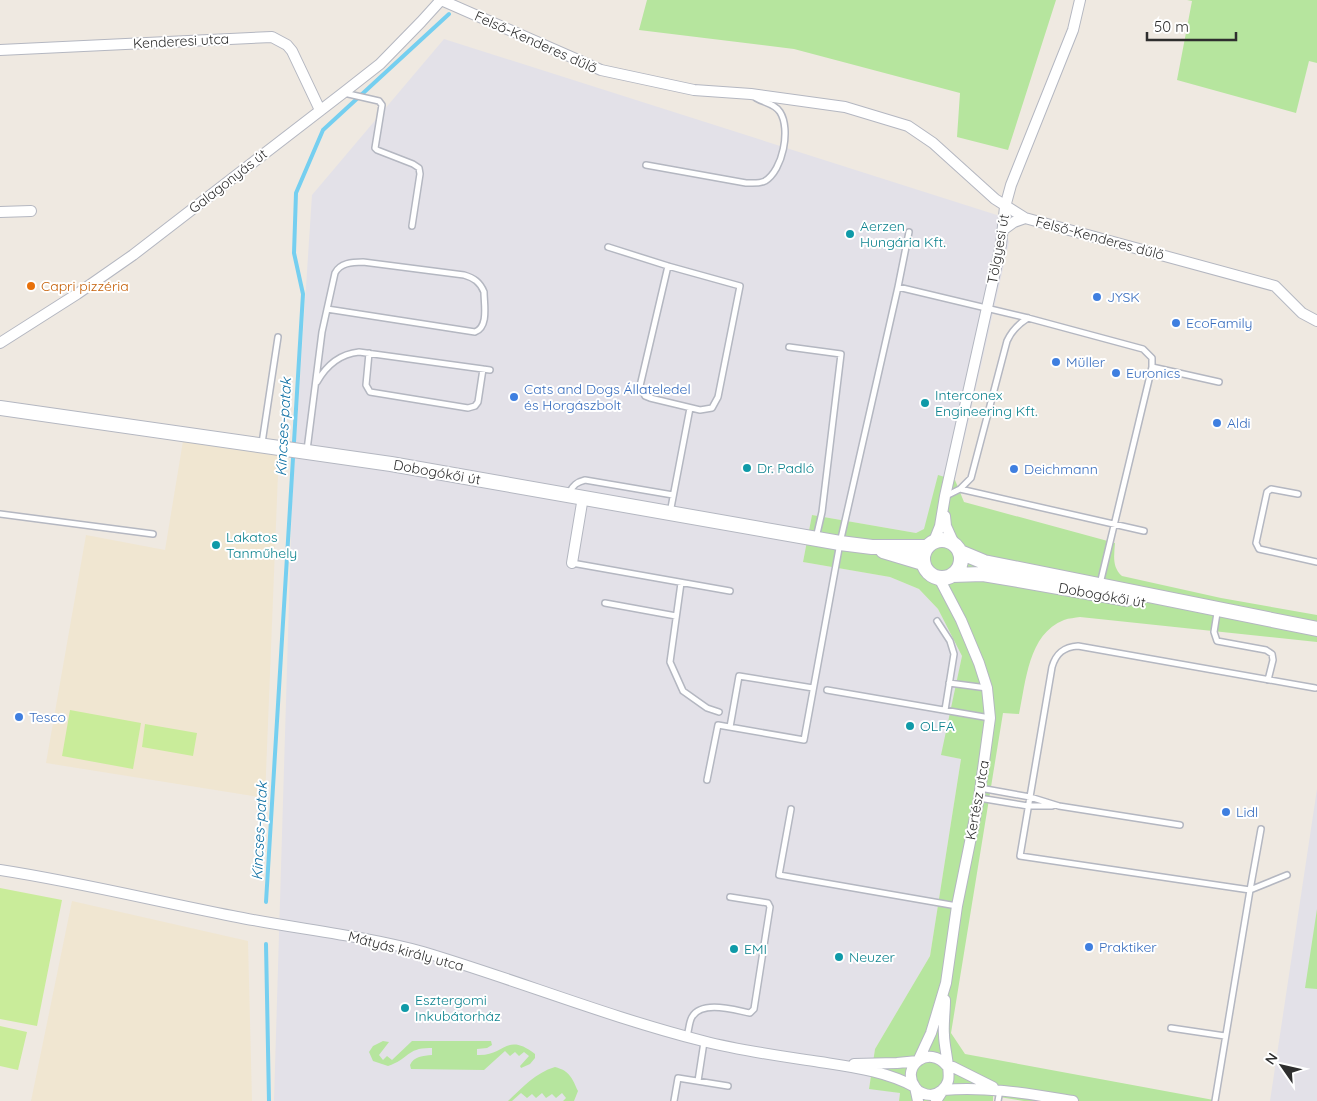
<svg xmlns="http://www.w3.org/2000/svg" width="1317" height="1101" font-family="Quicksand,sans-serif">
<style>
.industrial{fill:#e3e1e8}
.education{fill:#f0e6d1}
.green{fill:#b6e59e}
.pitch{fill:#c9ec9a}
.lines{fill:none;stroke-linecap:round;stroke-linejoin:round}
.stream{stroke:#75cff0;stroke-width:4}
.service-casing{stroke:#b4b7c1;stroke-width:8}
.minor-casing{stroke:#b4b7c1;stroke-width:12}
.secondary-casing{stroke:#b4b7c1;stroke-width:16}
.service{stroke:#fff;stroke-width:5}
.minor{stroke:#fff;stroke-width:10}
.secondary{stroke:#fff;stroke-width:14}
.culture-dot{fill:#0f9aa8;stroke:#fff;stroke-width:2}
.food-dot{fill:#e8710a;stroke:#fff;stroke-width:2}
.shop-dot{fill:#3f7fe0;stroke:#fff;stroke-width:2}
.labels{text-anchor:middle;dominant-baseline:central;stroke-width:4;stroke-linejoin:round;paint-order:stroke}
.street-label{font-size:14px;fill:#2e2e2e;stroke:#fff}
.culture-label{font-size:14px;fill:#0d838f;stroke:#fff;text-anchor:start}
.food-label{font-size:14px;fill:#c56008;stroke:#fff;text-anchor:start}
.shop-label{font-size:14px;fill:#366cbe;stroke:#fff;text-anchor:start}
.water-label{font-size:15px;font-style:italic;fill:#0d6fa3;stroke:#fff}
</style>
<rect width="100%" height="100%" fill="#efe9e1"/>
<path class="industrial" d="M 444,39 L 1000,216 L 1009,242 L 955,480 L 938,476 L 925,529 L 916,533 L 812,515 L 803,562 L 890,577 L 919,589 L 938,609 L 962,656 L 942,755 L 961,759 L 930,956 L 875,1049 L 869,1088 L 900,1093 L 899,1101 L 274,1101 L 292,502 L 312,195 Z
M 1317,789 L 1317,1101 L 1270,1101 Z"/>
<path class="education" d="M 184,435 L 279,449 L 265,798 L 46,763 L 86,535 L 165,550 Z
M 72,901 L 248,941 L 252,1101 L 31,1101 Z"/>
<path class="green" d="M 647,0 L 1056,0 L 1008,150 L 957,137 L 960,93 L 794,49 L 639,30 Z
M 1187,0 L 1317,0 L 1317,63 L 1309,61 L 1296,113 L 1177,80 L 1192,1 Z
M 938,475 L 955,480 L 964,502 L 1115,543 C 1114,556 1112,567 1122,576 L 1221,598 L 1317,615 L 1317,642 L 1080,617 C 1075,618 1069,618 1064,620 C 1028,634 1026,682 1019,714 L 1003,713 L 951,1033 L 965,1054 L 1219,1101 L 1024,1101 L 993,1096 L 993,1101 L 899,1101 L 900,1093 L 869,1089 L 875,1049 L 930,956 L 961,759 L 941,755 L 962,656 L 938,609 L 919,589 L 890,577 L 803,562 L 812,515 L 916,533 L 924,529 Z
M 1317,909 L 1317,989 L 1305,988 Z
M 383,1041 L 389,1042 L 379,1055 L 383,1060 L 387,1056 L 392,1060 L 412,1041 L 491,1041 L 492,1045 L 487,1048 L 477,1049 L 477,1055 C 504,1057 506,1031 535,1054 L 535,1058 L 530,1064 L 521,1068 L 520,1066 L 529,1056 L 524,1052 L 519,1056 L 515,1052 L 510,1056 L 505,1051 L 484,1070 L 411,1069 L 410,1065 C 414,1056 423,1056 432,1055 L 432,1048 C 407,1047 409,1059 388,1066 L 373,1061 L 369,1052 L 373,1046 Z
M 555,1067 C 570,1071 572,1078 578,1091 L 574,1101 L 563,1101 L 566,1098 L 562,1093 L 556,1098 L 552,1094 L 546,1098 L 542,1093 L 536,1098 L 532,1094 L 527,1098 L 521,1093 L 512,1101 L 508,1101 C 523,1087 535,1073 555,1067 Z"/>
<path class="pitch" d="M 70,710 L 141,723 L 133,769 L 62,756 Z
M 145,724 L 197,733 L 193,756 L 142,747 Z
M 0,888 L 62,900 L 37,1026 L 0,1019 Z
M 0,1026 L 27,1032 L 18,1070 L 0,1066 Z"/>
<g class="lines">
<path class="stream" d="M 266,902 L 303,294 L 294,253 L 296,193 L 323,130 L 449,14
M 266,944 L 269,1101"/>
<defs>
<path id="service" d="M 344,93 L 379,101 L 382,105 L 375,148 L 377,150 L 413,164 L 419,168 L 420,174 L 412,226
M 646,165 L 746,183 C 753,183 759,184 765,181 C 783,170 791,129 780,112 C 774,103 764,103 756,98
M 608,247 L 668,266 L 740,286 L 718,397 L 712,408 L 700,410 L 650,398 L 645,396 L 640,386 L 668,266
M 898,287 L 909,232
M 789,347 L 841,354 L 822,512 L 816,538
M 369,353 L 366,385 L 370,392 L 468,408 L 475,406 L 478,402 L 483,369
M 1152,367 L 1219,382
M 317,382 C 326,366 340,354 359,352 L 490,370
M 262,443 L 278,337
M 307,450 L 322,332 L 335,273 C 340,263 352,262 363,262 L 464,275 C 474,278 480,282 484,292 C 484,304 489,327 475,332 L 327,309
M 960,489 L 1144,531
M 569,493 C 573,485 577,482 585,480 L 673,495
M 1298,494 L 1271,489 L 1267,492 L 1256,543 L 1259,549 L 1317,562
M 946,496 L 960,489 L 971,478 L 1007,341 C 1012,330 1018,324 1028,318
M 670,513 L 690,408
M 0,514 L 153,534
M 572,563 L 730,591
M 681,583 L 670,662 L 683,691 L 707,708 L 719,712
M 605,603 L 676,616
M 1217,613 L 1214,632 L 1217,641 L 1266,650 L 1272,654 L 1273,660 L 1268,680
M 937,621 L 950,641 L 954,654 L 945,710
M 949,683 L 987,688
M 827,690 L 990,718
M 730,727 L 739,676 L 813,688
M 707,780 L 718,725 L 804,740 L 840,543 L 898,287 L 1028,318 L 1143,349 L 1152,358 L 1152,367 L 1100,584
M 980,788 L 1030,797 L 1059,806 L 1180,825
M 979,798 L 1028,806 L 1052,806
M 791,809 L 779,875 L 957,906
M 1250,890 L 1261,829
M 1250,890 L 1287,875
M 1171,1028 L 1225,1036
M 687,1036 C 689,1030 689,1022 692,1017 C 702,1000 734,1010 750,1013 L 754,1009 L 770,907 L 768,903 L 730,897
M 698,1081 L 704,1042
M 674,1101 L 678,1078 L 728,1086
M 998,1101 L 1000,1090
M 1215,1101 L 1250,890 L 1020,856 L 1052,667 C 1056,653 1064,647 1078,646 L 1315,688"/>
<path id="minor" d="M 441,0 L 601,70 L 694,90 L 751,94 L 845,107 L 908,126 L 933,143 L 995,199 L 1025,218 L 1275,286 L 1302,313 L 1317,321
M 0,50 L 272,37 L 287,45 L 292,51 L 320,110
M 0,212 L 31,211
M 1003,230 L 1014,222 L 1025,218
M 0,343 L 77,294 L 133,255 L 343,93 L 380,64 L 421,22 L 441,0
M 945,516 L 946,526 L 955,546
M 934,541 L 940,526 L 945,496 L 1001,245 L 1005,207 L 1011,185 L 1073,30 L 1080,0
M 572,563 L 583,497
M 0,870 C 78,882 155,901 232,916 C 296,929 361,935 423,952 C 517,980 608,1017 703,1041 C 741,1051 781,1056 820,1062 C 852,1067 886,1071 915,1087 L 918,1101
M 945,1000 C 945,1012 943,1024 944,1035 C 944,1047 951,1072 948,1081 C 946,1088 939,1094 931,1095 C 925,1095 918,1092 915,1087 C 900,1066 929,1044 947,1066
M 854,1064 L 897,1063 L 918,1061 L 931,1033 L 946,983 L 957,906 L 979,798 L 990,718 L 987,688 L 979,663 L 961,620 L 939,578
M 947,1066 L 953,1067 L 993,1087
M 936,1101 L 943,1090 C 987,1086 1030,1094 1073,1101"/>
<path id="secondary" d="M 0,408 L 391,464 L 840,543 L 872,547 L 927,547
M923 559a19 19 0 1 1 38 0a19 19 0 1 1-38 0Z
M 883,551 L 923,563
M 960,552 L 984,562 L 1317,629
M 952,575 L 983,574 L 1001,577 L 1127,599"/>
</defs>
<use href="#service" class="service-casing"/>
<use href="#minor" class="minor-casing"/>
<use href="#secondary" class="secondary-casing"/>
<use href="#service" class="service"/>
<use href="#minor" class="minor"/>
<use href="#secondary" class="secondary"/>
</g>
<g class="culture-dot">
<circle cx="850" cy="234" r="5"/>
<circle cx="925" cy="403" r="5"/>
<circle cx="747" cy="468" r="5"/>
<circle cx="216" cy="545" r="5"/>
<circle cx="910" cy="726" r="5"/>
<circle cx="734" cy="949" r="5"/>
<circle cx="839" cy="957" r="5"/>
<circle cx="405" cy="1008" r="5"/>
</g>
<circle class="food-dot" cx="31" cy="286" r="5"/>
<g class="shop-dot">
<circle cx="1097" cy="297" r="5"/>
<circle cx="1176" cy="323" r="5"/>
<circle cx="1056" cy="362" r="5"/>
<circle cx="1116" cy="373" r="5"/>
<circle cx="514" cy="397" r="5"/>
<circle cx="1217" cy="423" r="5"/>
<circle cx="1014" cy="469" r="5"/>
<circle cx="19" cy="717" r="5"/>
<circle cx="1226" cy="812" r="5"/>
<circle cx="1089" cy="947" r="5"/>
</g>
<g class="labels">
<g class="street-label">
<text transform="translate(181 41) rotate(-3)">Kenderesi utca</text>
<text transform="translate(536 42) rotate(24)">Felső-Kenderes dűlő</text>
<text transform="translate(228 181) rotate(-38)">Galagonyás út</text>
<text transform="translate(1100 238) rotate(15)">Felső-Kenderes dűlő</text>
<text transform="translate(998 249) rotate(-80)">Tölgyesi út</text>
<text transform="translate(437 472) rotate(10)">Dobogókői út</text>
<text transform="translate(1102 595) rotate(10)">Dobogókői út</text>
<text transform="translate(977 800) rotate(-80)">Kertész utca</text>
<text transform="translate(406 951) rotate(15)">Mátyás király utca</text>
</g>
<g class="culture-label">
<text x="860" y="226">Aerzen<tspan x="860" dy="16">Hungária Kft.</tspan></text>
<text x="935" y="395">Interconex<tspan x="935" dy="16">Engineering Kft.</tspan></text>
<text x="757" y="468">Dr. Padló</text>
<text x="226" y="537">Lakatos<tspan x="226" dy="16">Tanműhely</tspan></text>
<text x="920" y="726">OLFA</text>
<text x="744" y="949">EMI</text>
<text x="849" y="957">Neuzer</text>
<text x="415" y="1000">Esztergomi<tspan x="415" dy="16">Inkubátorház</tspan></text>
</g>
<g class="food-label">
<text x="41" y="286">Capri pizzéria</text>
</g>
<g class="shop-label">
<text x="1107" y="297">JYSK</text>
<text x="1186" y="323">EcoFamily</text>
<text x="1066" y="362">Müller</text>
<text x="1126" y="373">Euronics</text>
<text x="524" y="389">Cats and Dogs Állateledel<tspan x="524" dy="16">és Horgászbolt</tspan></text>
<text x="1227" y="423">Aldi</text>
<text x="1024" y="469">Deichmann</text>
<text x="29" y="717">Tesco</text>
<text x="1236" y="812">Lidl</text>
<text x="1099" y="947">Praktiker</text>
</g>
<g class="water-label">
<text transform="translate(283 427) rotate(-87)">Kincses-patak</text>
<text transform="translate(259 831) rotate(-87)">Kincses-patak</text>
</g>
</g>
<g transform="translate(1282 1066) rotate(304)" stroke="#ffffff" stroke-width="4" paint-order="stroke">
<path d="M0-4L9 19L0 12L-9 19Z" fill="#2e2e2e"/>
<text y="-8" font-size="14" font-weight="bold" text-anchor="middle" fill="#2e2e2e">N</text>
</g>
<path d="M1147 32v8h89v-8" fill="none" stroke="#2e2e2e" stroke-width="2.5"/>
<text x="1154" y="32" font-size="15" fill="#2e2e2e" stroke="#ffffff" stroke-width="4" paint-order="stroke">50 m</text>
</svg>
